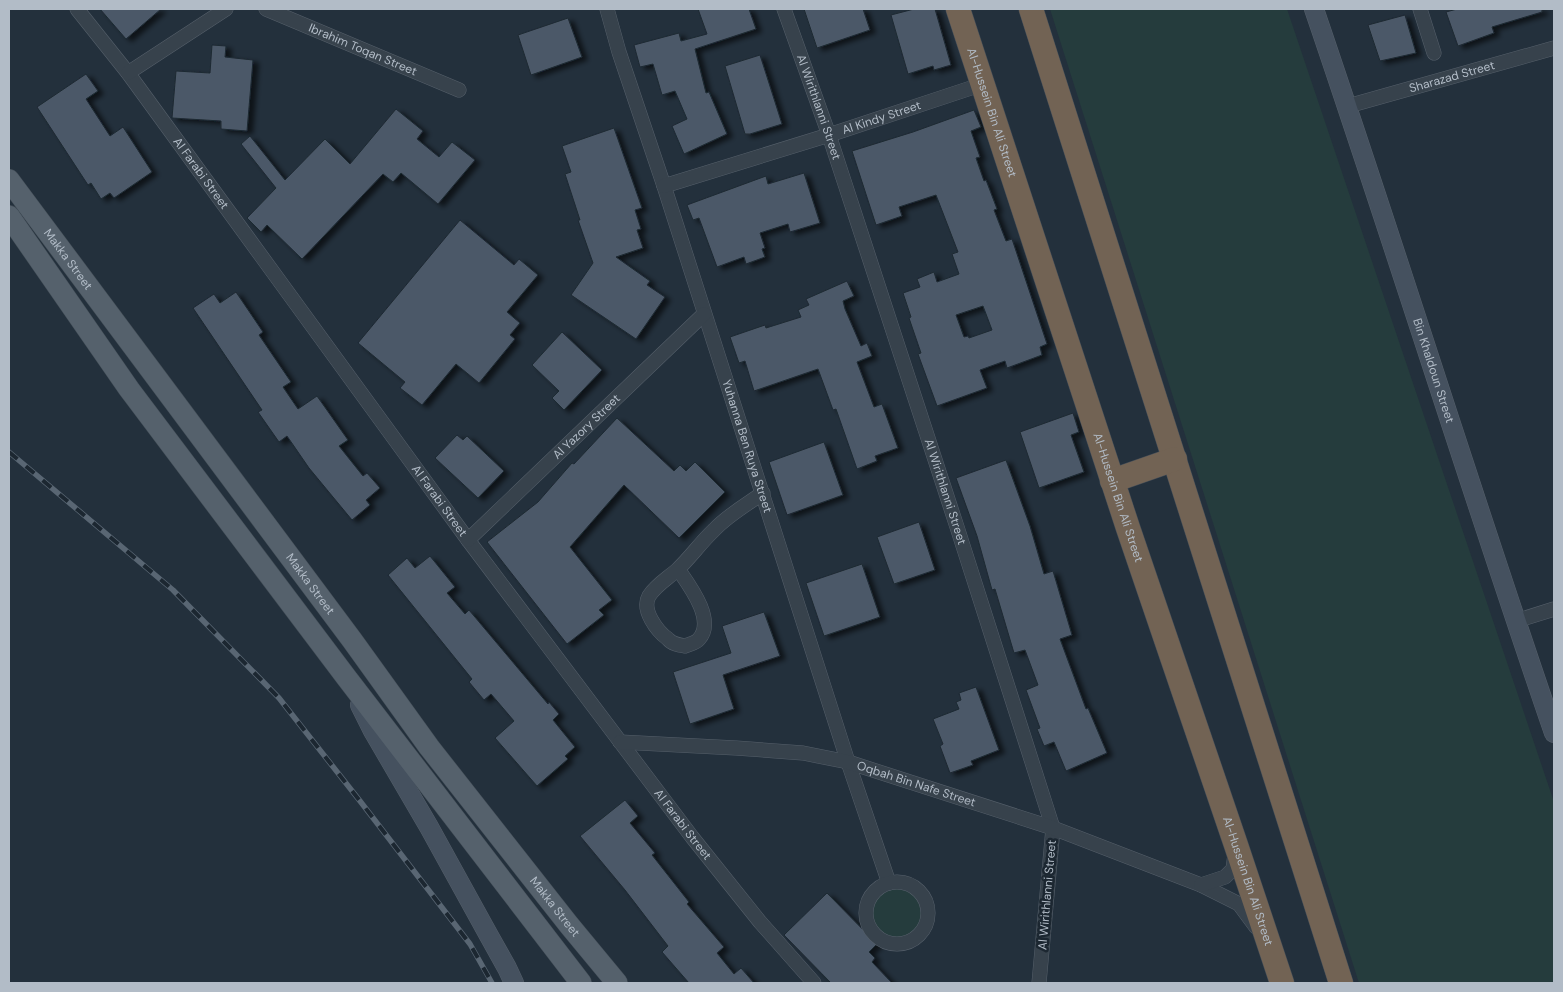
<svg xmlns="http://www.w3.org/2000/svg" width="1563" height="992" font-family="'DM Sans',sans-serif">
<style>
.green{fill:#253c3d}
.building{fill:#4c5967;stroke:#1e2933;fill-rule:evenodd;filter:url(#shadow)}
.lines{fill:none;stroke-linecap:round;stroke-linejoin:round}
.street-casing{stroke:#555f6a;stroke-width:15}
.secondary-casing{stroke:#555f6a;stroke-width:20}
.primary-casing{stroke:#404b55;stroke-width:22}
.highway-casing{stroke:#424c57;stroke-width:25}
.street{stroke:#37424c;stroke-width:14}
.secondary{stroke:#45515f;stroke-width:19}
.primary{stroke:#55616c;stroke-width:21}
.highway{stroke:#726354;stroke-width:24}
.rail-casing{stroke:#596673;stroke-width:5.5}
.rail{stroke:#1c2731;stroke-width:4;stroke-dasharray:11;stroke-linecap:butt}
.labels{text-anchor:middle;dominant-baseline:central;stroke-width:5;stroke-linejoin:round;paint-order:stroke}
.street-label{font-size:12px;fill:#b2bcc7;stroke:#1c2731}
</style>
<defs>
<filter id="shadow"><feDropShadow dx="5.5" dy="3" stdDeviation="2.5" flood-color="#0009"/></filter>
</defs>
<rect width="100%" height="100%" fill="#23303c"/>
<path class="green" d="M 1050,9 L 1287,9 L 1554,802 L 1554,983 L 1359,983 Z
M870 913a27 27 0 1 1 54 0a27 27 0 1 1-54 0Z"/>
<path class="building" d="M 100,9 L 161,9 L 126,39 Z
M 698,9 L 749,9 L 756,29 L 695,49 L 706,93 L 709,92 L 727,134 L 684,154 L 672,126 L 687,119 L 675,91 L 662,95 L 653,64 L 640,67 L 634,45 L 679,33 L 681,41 L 707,34 Z
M 804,9 L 863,9 L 870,30 L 817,48 Z
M 914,9 L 935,9 L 951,65 L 934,70 L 933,66 L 908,74 L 891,15 Z
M 1457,9 L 1542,9 L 1542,12 L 1492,27 L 1494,33 L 1458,46 L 1446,12 Z
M 1405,15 L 1416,53 L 1380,61 L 1368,25 Z
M 568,18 L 582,57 L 531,75 L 518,35 Z
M 212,45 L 226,46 L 225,57 L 253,60 L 247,131 L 221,129 L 221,121 L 172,118 L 176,71 L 210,73 Z
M 760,55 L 782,124 L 750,134 L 745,134 L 725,66 Z
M 86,74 L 98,91 L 86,99 L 110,136 L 123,127 L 152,172 L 114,198 L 110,193 L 101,199 L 91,183 L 88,185 L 37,107 Z
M 396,109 L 423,131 L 417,139 L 439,157 L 452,142 L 475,160 L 438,204 L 401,173 L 393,182 L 383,174 L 302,259 L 267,225 L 261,232 L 247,218 L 276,188 L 241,144 L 250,136 L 285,180 L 325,139 L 350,164 Z
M 974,110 L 981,127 L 971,131 L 980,157 L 976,158 L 984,181 L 986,180 L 997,209 L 994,210 L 1006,241 L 1012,239 L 1047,344 L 1040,347 L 1042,355 L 1007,368 L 1005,361 L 980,370 L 987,388 L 937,406 L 918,354 L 921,353 L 909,318 L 911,317 L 903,293 L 920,287 L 917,279 L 934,272 L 937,282 L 959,274 L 952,254 L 958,252 L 936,195 L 899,207 L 902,216 L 876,225 L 852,151 L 913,132 ZM 983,306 L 992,330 L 969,338 L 968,336 L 964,337 L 956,315 Z
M 614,128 L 642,208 L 635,210 L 641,229 L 637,230 L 643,248 L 616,257 L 650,281 L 647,285 L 665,297 L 636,339 L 571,295 L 593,263 L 578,220 L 580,220 L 565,174 L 571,172 L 562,146 Z
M 804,173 L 820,223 L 790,232 L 788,224 L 760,233 L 765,248 L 762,249 L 765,257 L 746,264 L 744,257 L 717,267 L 699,218 L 693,220 L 687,205 L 766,176 L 768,184 Z
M 460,220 L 514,265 L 519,259 L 538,275 L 507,312 L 520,323 L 510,335 L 515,339 L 479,383 L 456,364 L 422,405 L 400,388 L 405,382 L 358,343 Z
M 847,281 L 854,296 L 843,301 L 845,309 L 861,346 L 867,343 L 872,356 L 857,362 L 874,407 L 882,404 L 898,448 L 875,456 L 877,461 L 857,469 L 836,409 L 833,410 L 818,369 L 754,391 L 745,361 L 739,363 L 730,337 L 765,325 L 766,328 L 801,317 L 798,310 L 809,305 L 806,299 Z
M 236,292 L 263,332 L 259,335 L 291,382 L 283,387 L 298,409 L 317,396 L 348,440 L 339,446 L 363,476 L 367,473 L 380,488 L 366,500 L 370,505 L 352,520 L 309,468 L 287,436 L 279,442 L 258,412 L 262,410 L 193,308 L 214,294 L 220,303 Z
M 562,332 L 602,370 L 564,410 L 552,398 L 559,391 L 532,365 Z
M 1073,413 L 1079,432 L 1071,435 L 1084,472 L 1039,488 L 1020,432 Z
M 617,418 L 674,471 L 680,465 L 686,471 L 695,462 L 725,492 L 679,538 L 624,485 L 570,547 L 612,600 L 599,610 L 604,615 L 567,644 L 487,542 L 538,502 L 572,463 L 574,464 Z
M 457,435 L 463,440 L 467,436 L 504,471 L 478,498 L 435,458 Z
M 824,442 L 843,495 L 787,515 L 769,462 Z
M 1006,460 L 1030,526 L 1044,574 L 1053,571 L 1072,635 L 1060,639 L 1086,709 L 1088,708 L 1107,753 L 1066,771 L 1054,742 L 1044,746 L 1037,729 L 1040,728 L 1026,690 L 1038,685 L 1025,650 L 1014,653 L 995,589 L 992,590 L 977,536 L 956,478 Z
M 919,522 L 935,570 L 894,584 L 877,537 Z
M 430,556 L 455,587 L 447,593 L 465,614 L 469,610 L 548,704 L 549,702 L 559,714 L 553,720 L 575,747 L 565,756 L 568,759 L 537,786 L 495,738 L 514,721 L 491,694 L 484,700 L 469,682 L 472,679 L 388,575 L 407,558 L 415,568 Z
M 862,564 L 880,617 L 824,636 L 806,583 Z
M 764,612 L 780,656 L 723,675 L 734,709 L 690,724 L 673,672 L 731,653 L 722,626 Z
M 976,687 L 999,750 L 971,761 L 973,765 L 950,773 L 940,746 L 943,744 L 933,719 L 959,709 L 956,702 L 961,700 L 959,693 Z
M 625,800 L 638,816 L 630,823 L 655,853 L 652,855 L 689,902 L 687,904 L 724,947 L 717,953 L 734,974 L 741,968 L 754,983 L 689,983 L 662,952 L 668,946 L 625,890 L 580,836 Z
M 827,893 L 877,944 L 869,952 L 875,958 L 872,962 L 892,983 L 831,983 L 784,935 Z"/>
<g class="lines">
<defs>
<g id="street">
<path id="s1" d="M 77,9 L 128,73 L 468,540 L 692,837 L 760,922 L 814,983"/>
<path id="s2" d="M 266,9 L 459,90"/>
<path id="s3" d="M 607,9 L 619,52 L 664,186 L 848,762 L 889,883"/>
<path id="s4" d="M 784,9 L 829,135 L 957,527 L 1053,828 L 1039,983"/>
<path d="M 1420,9 L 1434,53"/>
<path d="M 128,73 L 226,9"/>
<path id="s5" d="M 1348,106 L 1554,48"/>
<path id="s6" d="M 664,186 L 829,135 L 983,84"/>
<path id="s7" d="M 468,540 L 704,314"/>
<path d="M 678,569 C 689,585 716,620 699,639 C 696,643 690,644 685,646 C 679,645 672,644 668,639 C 657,631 641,610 649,596 C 656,585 668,578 677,570 C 690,558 701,542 714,530 C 728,515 746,505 763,493"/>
<path d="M 1516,621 L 1554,609"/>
<path id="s8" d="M 620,742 L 736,748 L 803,753 L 848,762 L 1053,828 L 1201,885 L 1239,904 L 1256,927"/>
<circle cx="897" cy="913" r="31"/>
<path d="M 1201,885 L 1225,877 L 1233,869 L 1235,854"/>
</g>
<g id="secondary">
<path id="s9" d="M 1314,9 C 1396,249 1471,492 1554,733"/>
<path d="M 360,705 L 373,731 L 429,827 L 488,934 L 507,968 L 514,983"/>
</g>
<g id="primary">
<path id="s10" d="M 9,180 L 352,640 L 429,747 L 569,925 L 617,983"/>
<path d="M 9,216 L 129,389 L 346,677 L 581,983"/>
</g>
<g id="highway">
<path id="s11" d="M 958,9 L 1128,528 L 1236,845 L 1282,983"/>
<path d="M 1031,9 L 1341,983"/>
<path d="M 1112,481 L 1175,459"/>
</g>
</defs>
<use href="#street" class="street-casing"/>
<use href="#secondary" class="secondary-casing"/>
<use href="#primary" class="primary-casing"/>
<use href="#highway" class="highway-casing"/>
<use href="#street" class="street"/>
<use href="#secondary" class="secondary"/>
<use href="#primary" class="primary"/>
<use href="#highway" class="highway"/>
<defs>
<path id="rail" d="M 9,452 L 173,590 L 279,698 L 360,801 L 470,944 L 492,983"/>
</defs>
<use href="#rail" class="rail-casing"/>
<use href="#rail" class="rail"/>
</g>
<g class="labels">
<g class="street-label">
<text stroke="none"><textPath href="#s2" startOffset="105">Ibrahim Toqan Street</textPath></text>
<text stroke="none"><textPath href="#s5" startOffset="108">Sharazad Street</textPath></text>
<text stroke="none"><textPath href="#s4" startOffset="104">Al Wirithlanni Street</textPath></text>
<text stroke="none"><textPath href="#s11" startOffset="109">Al-Hussein Bin Ali Street</textPath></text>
<text stroke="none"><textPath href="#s6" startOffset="228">Al Kindy Street</textPath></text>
<text stroke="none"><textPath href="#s1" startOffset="206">Al Farabi Street</textPath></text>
<text stroke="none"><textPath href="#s10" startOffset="99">Makka Street</textPath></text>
<text stroke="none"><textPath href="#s9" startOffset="381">Bin Khaldoun Street</textPath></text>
<text stroke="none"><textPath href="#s7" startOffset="164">Al Yazory Street</textPath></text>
<text stroke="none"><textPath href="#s3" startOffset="459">Yuhanna Ben Ruya Street</textPath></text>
<text stroke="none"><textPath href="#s4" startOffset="509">Al Wirithlanni Street</textPath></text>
<text stroke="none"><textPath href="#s11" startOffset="514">Al-Hussein Bin Ali Street</textPath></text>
<text stroke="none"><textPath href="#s1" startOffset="611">Al Farabi Street</textPath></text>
<text stroke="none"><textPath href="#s10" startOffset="504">Makka Street</textPath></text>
<text stroke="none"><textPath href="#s8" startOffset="301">Oqbah Bin Nafe Street</textPath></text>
<text stroke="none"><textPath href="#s1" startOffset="1016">Al Farabi Street</textPath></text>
<text stroke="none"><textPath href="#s11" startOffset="919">Al-Hussein Bin Ali Street</textPath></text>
<text transform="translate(1047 895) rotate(-85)">Al Wirithlanni Street</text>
<text stroke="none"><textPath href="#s10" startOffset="909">Makka Street</textPath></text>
</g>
</g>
<rect width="1563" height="992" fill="none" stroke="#b2bcc7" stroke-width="20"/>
</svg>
